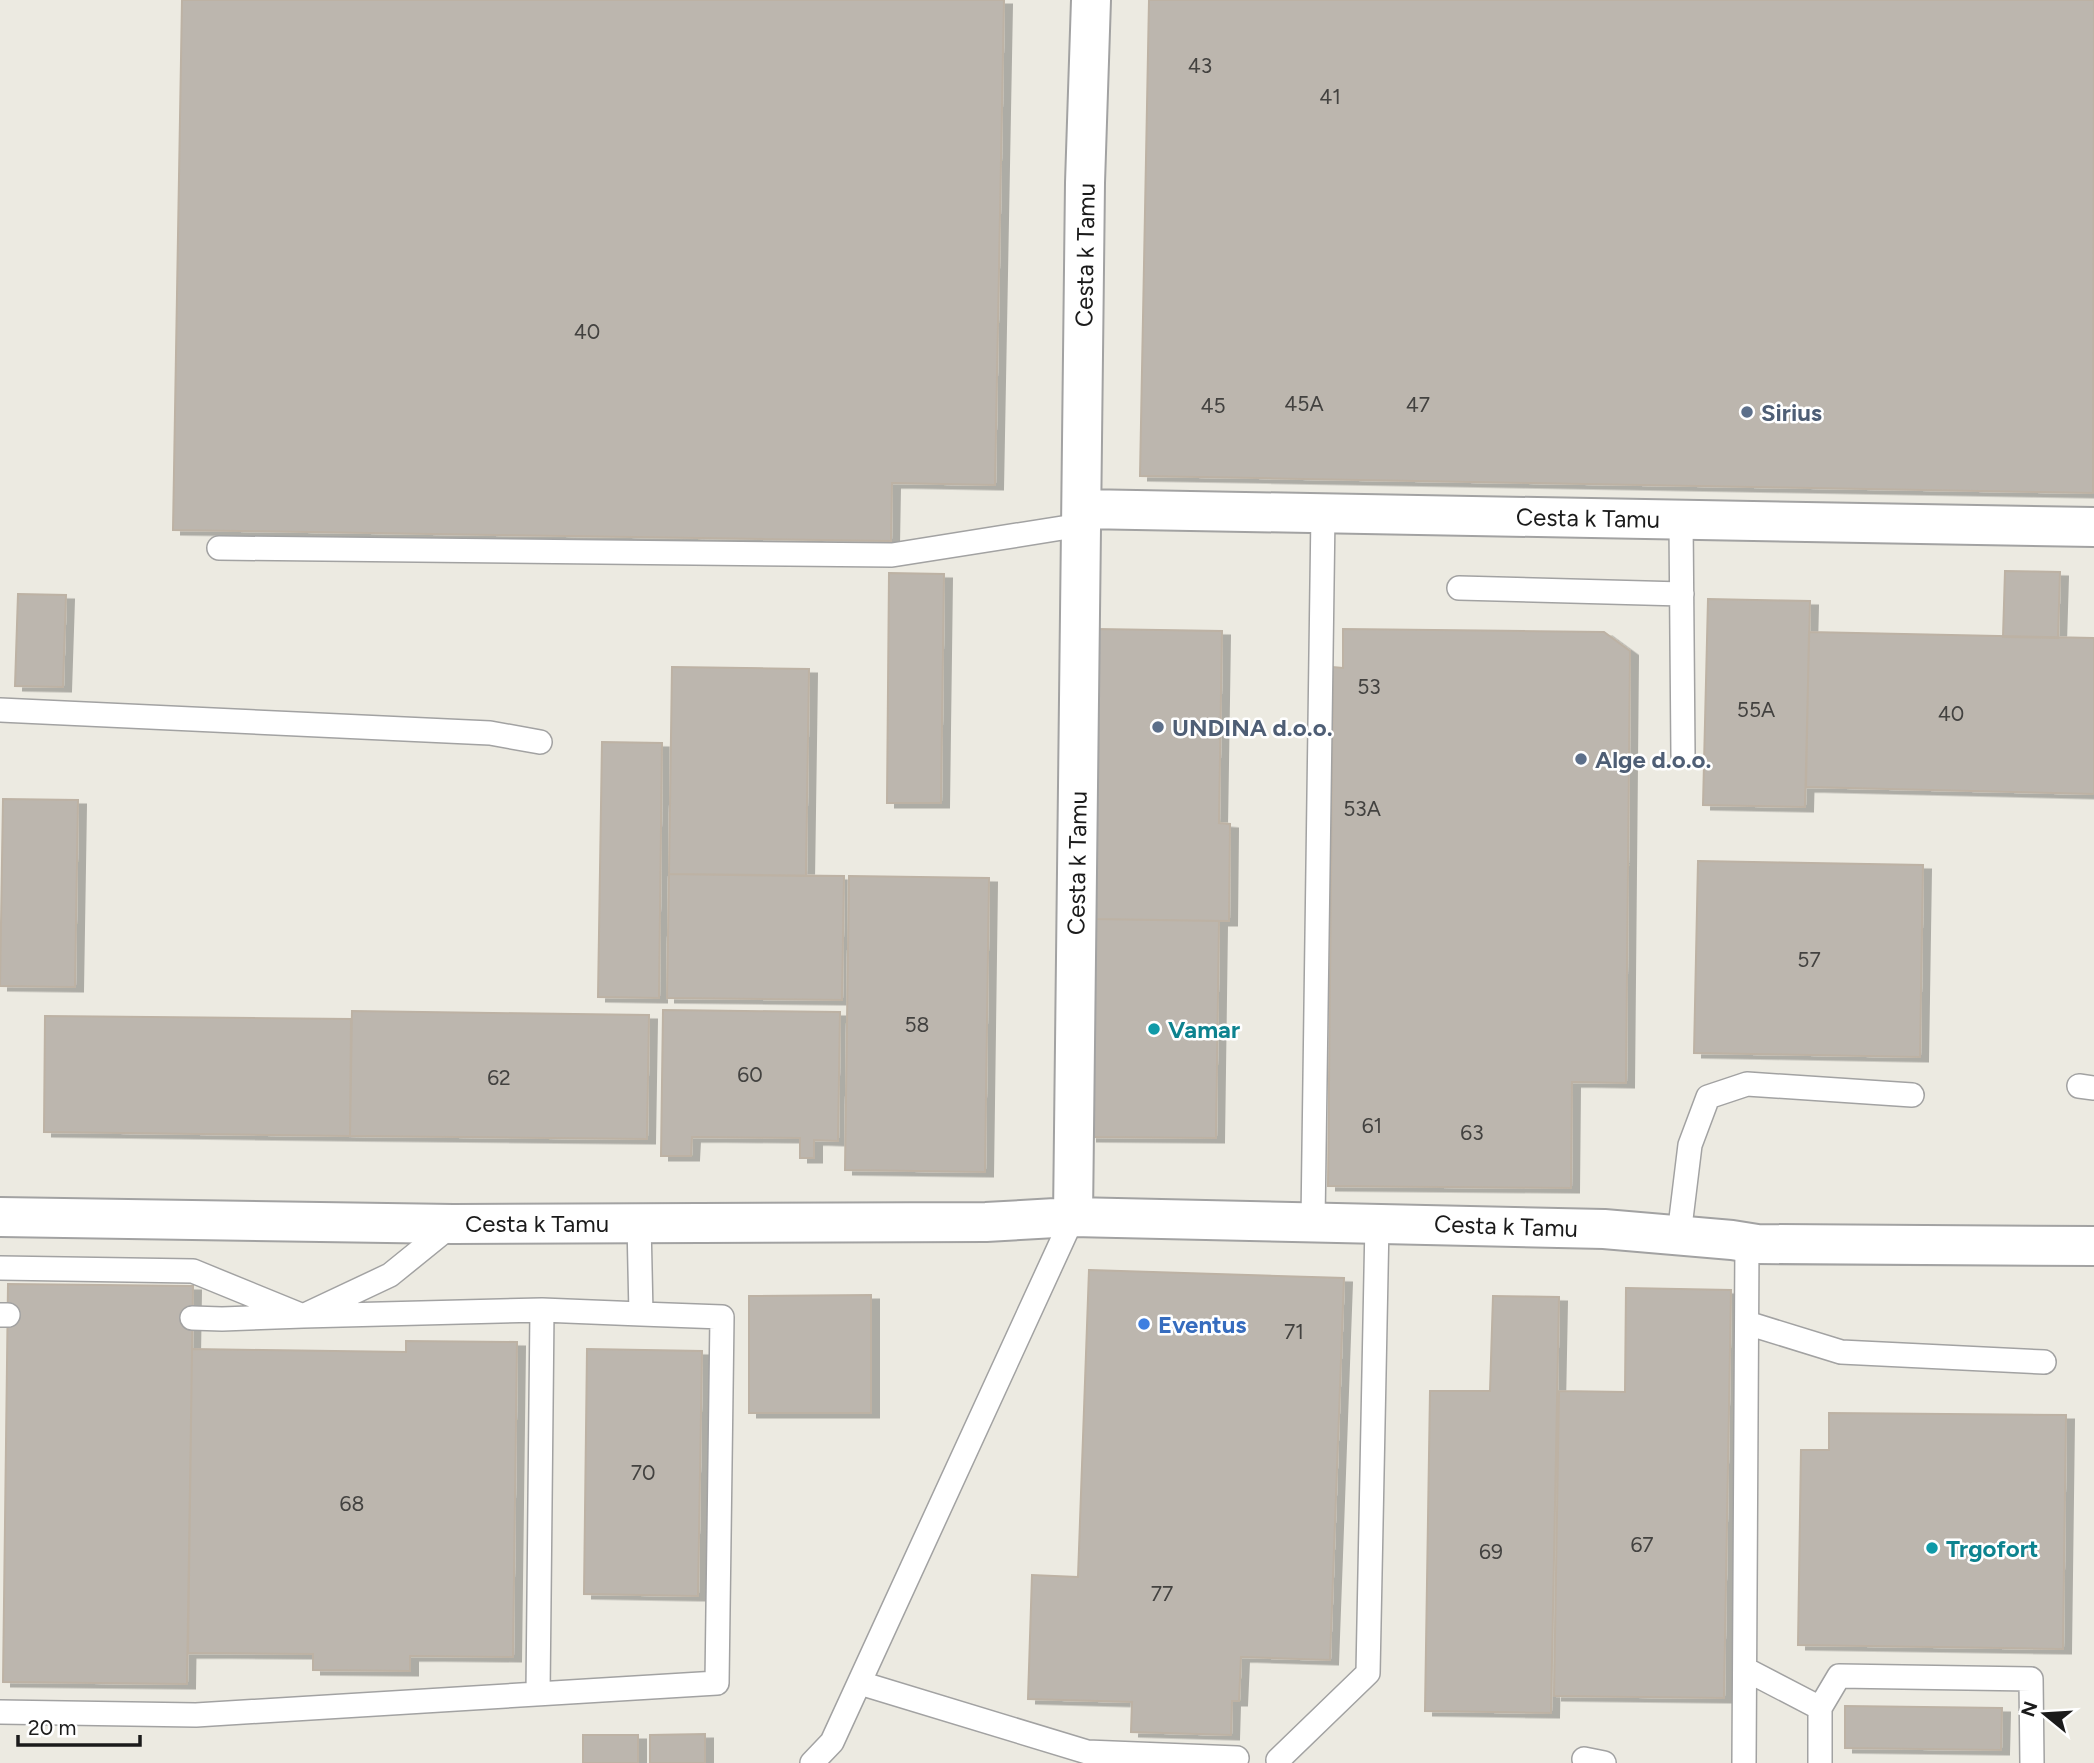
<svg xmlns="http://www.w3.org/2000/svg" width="2094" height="1763" font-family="Figtree,sans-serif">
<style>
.building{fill:#bcb6ae;stroke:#bdb2a4;stroke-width:2;filter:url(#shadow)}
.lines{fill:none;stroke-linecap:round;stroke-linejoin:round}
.lane-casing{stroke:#a2a2a2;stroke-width:26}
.street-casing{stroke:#a2a2a2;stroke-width:42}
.lane{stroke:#fff;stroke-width:23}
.street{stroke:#fff;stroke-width:38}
.service-dot{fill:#5c6f8a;stroke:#fff;stroke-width:2.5}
.culture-dot{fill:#0f9aa8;stroke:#fff;stroke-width:2.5}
.shop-dot{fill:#3f7fe0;stroke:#fff;stroke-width:2.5}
.labels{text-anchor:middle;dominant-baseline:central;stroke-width:5;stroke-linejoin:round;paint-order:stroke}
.number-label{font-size:21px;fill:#434240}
.street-label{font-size:24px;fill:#1b1b1b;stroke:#fff}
.service-label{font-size:24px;font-weight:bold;fill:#4e5e75;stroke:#fff;text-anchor:start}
.culture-label{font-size:24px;font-weight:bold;fill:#0d838f;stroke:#fff;text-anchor:start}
.shop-label{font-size:24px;font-weight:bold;fill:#366cbe;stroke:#fff;text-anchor:start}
</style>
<defs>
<filter id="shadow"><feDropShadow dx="8" dy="4.5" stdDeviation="0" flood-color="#0004"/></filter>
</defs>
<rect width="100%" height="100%" fill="#eceae1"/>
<path class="building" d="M 182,0 L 1004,0 L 995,485 L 892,483 L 891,541 L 173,530 Z
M 1149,0 L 2094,0 L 2093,493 L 1140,476 Z
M 2005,571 L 2060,572 L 2058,638 L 2003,637 Z
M 889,573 L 944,574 L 941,803 L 887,803 Z
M 18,594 L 66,595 L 63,687 L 15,686 Z
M 1708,599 L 1810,601 L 1805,807 L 1703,805 Z
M 1097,629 L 1222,631 L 1219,823 L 1230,824 L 1229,921 L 1092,919 Z
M 1343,629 L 1604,632 L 1630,651 L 1626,1083 L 1572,1082 L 1571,1188 L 1328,1186 L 1333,667 L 1343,668 Z
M 1809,632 L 2094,638 L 2094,794 L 1806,787 Z
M 672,667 L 809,669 L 806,876 L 669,874 Z
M 602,742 L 662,743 L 659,998 L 598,997 Z
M 3,799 L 78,800 L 75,987 L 0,986 Z
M 1698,861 L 1923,865 L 1920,1057 L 1694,1053 Z
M 669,874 L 844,876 L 842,1000 L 667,998 Z
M 849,876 L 989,878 L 985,1172 L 845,1170 Z
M 1092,919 L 1219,921 L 1216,1138 L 1089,1137 Z
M 663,1010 L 840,1012 L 838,1141 L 814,1140 L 814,1158 L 800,1158 L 800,1138 L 692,1137 L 691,1156 L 661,1156 Z
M 352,1011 L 649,1015 L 647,1139 L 350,1136 Z
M 45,1016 L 351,1019 L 350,1136 L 44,1132 Z
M 1089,1270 L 1344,1278 L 1330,1660 L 1241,1657 L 1239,1701 L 1232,1701 L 1231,1735 L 1131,1732 L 1132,1702 L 1028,1699 L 1032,1575 L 1078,1577 Z
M 8,1284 L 193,1286 L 187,1684 L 3,1682 Z
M 1626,1288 L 1731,1290 L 1724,1698 L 1554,1696 L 1559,1391 L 1625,1392 Z
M 871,1295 L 871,1413 L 749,1413 L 749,1296 Z
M 1493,1296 L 1559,1297 L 1551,1713 L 1425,1711 L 1430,1391 L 1490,1391 Z
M 406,1341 L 517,1342 L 513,1657 L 410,1656 L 410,1671 L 313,1670 L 313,1654 L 188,1653 L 192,1349 L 406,1352 Z
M 587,1349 L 702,1351 L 698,1596 L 584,1594 Z
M 1829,1413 L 2066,1415 L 2063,1649 L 1798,1645 L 1801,1450 L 1829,1450 Z
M 1845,1706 L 2002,1708 L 2001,1750 L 1845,1748 Z
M 705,1734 L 705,1763 L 650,1763 L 650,1735 Z
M 583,1735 L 638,1735 L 638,1763 L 583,1763 Z"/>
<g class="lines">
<defs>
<path id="lane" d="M 1681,520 L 1683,755
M 219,548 L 892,555 L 1081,525
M 1459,588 L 1682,594
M 0,710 L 490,733 L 540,742
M 2079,1086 L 2094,1088
M 1313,1221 L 1323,513
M 1679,1235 L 1690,1145 L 1708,1097 L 1747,1084 L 1912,1095
M 0,1268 L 193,1271 L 303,1316 L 542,1310 L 641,1314
M 0,1315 L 8,1315
M 192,1318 L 222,1319 L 303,1316 L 390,1275 L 453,1224
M 1747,1323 L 1841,1352 L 2044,1362
M 1745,1669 L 1820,1708
M 860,1683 L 1087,1752 L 1237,1758
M 538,1694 L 542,1310
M 0,1712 L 196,1715 L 717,1683 L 722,1317 L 641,1314 L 639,1223
M 1584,1759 L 1604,1763
M 1278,1760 L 1368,1673 L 1377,1223
M 812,1763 L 832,1742 L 1073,1217
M 1744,1763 L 1747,1243
M 1820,1763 L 1820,1708 L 1839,1676 L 2031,1679 L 2032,1763"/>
<path id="street" d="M 1082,509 L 2094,527
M 0,1217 L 453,1224 L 986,1222 L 1073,1217 L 1604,1229 L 1732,1240 L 1757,1244 L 2094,1246
M 1073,1217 L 1085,183 L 1091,0"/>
</defs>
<use href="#lane" class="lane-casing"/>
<use href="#street" class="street-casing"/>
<use href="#lane" class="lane"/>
<use href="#street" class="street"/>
</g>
<g class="service-dot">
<circle cx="1747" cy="412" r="7"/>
<circle cx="1158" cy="727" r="7"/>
<circle cx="1581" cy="759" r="7"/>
</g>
<g class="culture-dot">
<circle cx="1154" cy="1029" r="7"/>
<circle cx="1932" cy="1548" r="7"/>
</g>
<circle class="shop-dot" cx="1144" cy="1324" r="7"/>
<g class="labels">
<g class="number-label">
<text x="1200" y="65">43</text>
<text x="1330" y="96">41</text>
<text x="587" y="331">40</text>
<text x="1304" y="403">45A</text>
<text x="1418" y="404">47</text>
<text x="1213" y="405">45</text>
<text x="1369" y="686">53</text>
<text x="1756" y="709">55A</text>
<text x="1951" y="713">40</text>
<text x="1362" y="808">53A</text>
<text x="1809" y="959">57</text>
<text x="917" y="1024">58</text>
<text x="750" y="1074">60</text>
<text x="499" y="1077">62</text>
<text x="1372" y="1125">61</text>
<text x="1472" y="1132">63</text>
<text x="1294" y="1331">71</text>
<text x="643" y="1472">70</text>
<text x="352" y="1503">68</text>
<text x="1642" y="1544">67</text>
<text x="1491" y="1551">69</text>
<text x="1162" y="1593">77</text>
</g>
<g class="street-label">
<text transform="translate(1085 255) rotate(-89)">Cesta k Tamu</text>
<text transform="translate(1588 518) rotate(1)">Cesta k Tamu</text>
<text transform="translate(1077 863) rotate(-89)">Cesta k Tamu</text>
<text x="537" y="1223">Cesta k Tamu</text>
<text transform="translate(1506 1226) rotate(2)">Cesta k Tamu</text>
</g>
<g class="service-label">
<text x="1761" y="412">Sirius</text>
<text x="1172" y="727">UNDINA d.o.o.</text>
<text x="1595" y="759">Alge d.o.o.</text>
</g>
<g class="culture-label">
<text x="1168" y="1029">Vamar</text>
<text x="1946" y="1548">Trgofort</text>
</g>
<g class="shop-label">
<text x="1158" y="1324">Eventus</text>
</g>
</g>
<g transform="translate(2045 1714) rotate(288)" stroke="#ffffff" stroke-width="5" paint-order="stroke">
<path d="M0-5L12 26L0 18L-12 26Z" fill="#1b1b1b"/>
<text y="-10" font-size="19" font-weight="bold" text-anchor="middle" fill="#1b1b1b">N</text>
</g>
<path d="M18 1735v10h122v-10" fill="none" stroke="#1b1b1b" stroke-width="3.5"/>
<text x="28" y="1735" font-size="21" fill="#1b1b1b" stroke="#ffffff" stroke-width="5" paint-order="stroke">20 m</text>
</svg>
